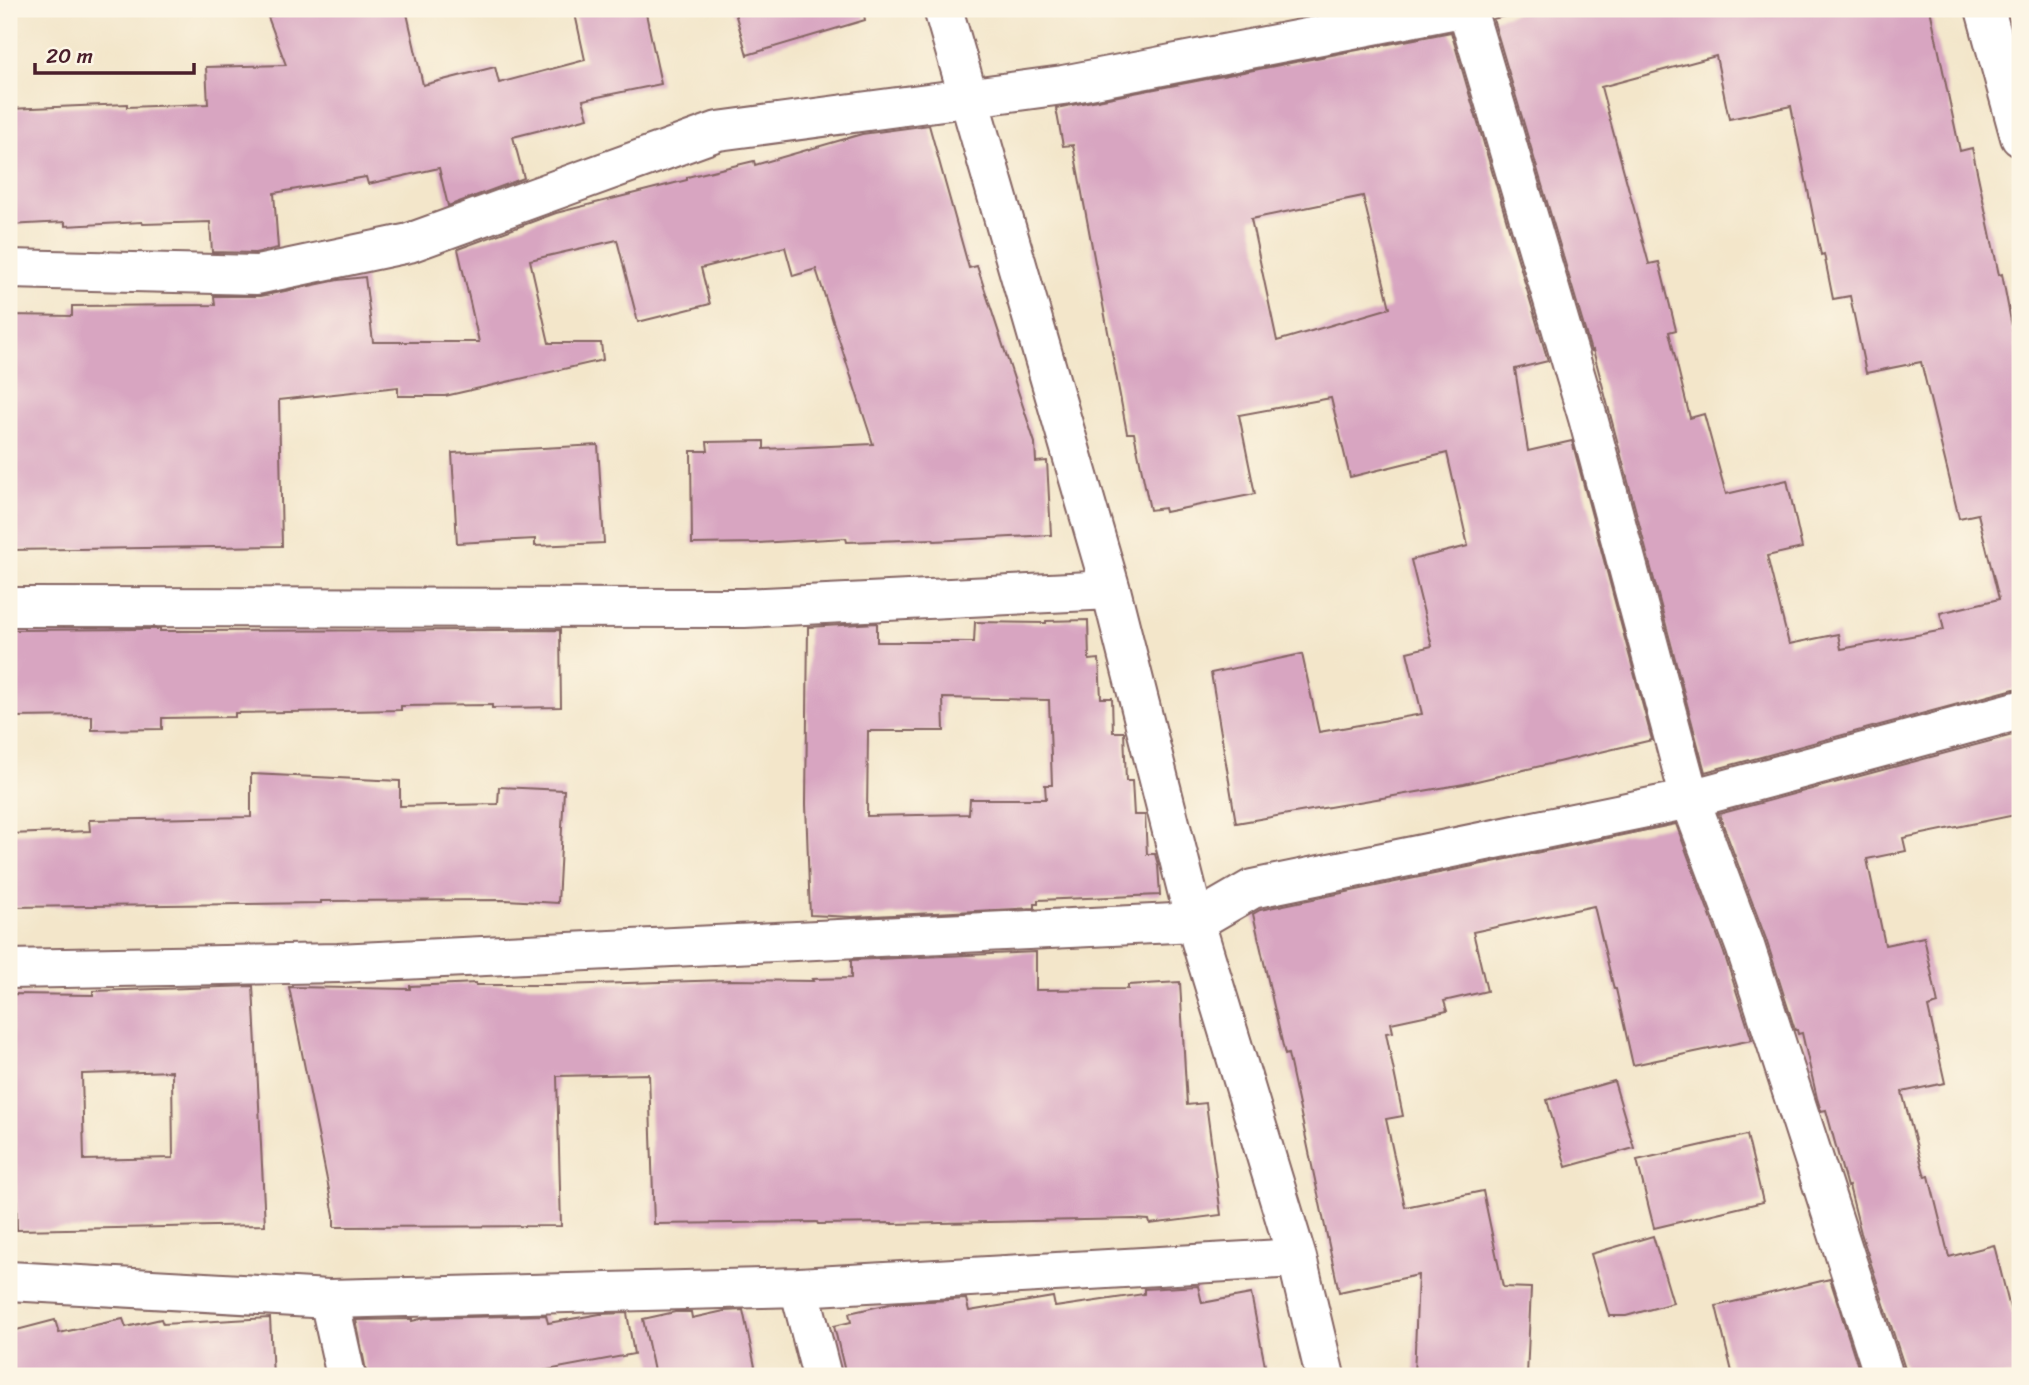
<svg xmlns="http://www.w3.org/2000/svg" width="2029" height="1385" font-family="Sriracha,sans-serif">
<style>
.building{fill:#d8a5c1;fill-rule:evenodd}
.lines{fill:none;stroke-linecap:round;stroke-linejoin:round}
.minor-casing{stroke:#856563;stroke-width:42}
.minor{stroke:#fff;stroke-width:38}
</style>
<rect width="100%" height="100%" fill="#fcf5e5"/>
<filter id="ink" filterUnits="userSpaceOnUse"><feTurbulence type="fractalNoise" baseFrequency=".0143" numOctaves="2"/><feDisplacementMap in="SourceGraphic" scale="14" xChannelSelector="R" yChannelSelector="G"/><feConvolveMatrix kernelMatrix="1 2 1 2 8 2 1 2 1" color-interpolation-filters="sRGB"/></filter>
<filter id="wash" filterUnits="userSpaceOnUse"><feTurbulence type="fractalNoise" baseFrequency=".00686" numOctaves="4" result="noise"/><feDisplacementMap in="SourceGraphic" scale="28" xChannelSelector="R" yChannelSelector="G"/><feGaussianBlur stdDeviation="1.57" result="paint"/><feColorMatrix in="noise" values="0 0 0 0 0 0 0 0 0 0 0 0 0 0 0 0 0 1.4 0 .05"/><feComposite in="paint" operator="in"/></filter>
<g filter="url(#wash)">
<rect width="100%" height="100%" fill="#f3e6ca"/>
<g id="blocks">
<path class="building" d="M 290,9 L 406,9 L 423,85 L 495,67 L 499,83 L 585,60 L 574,9 L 645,9 L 661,84 L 583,100 L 588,118 L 513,137 L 524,178 L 448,206 L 439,168 L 368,184 L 366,177 L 274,193 L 278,248 L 255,253 L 212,252 L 210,222 L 143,224 L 142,222 L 65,226 L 65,222 L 9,225 L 9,109 L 127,104 L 127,107 L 208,104 L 206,67 L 286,65 L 268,17 Z
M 734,9 L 863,9 L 865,20 L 747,55 Z
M 1532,9 L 1930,9 L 1960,151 L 1972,148 L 1999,275 L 2002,274 L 2020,368 L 2020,689 L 2014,689 L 1705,772 L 1593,350 L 1591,351 L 1493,19 ZM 1716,56 L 1729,119 L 1791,106 L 1821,255 L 1824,254 L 1833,299 L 1850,296 L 1866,373 L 1921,362 L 1959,518 L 1978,514 L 1999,599 L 1940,613 L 1944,630 L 1841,649 L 1838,634 L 1789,644 L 1767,556 L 1802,548 L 1787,480 L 1726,494 L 1704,414 L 1690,418 L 1669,332 L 1676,330 L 1659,262 L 1649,264 L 1601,87 Z
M 1451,32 L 1548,361 L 1515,369 L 1528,451 L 1572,441 L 1652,740 L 1464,784 L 1236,823 L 1211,673 L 1302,654 L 1319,732 L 1422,714 L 1407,652 L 1432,646 L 1411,560 L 1468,546 L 1447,453 L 1350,477 L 1331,398 L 1239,415 L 1255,494 L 1165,512 L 1164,508 L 1150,510 L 1134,433 L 1127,433 L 1073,145 L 1063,146 L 1056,108 ZM 1363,196 L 1390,308 L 1277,341 L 1251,219 Z
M 929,125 L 969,268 L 977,266 L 1035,443 L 1036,462 L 1047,461 L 1051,535 L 934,541 L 933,539 L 847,542 L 846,538 L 757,543 L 692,544 L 691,451 L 708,451 L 707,442 L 764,441 L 764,449 L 873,444 L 816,269 L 793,276 L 785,247 L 701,268 L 710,304 L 638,322 L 617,240 L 530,260 L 549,343 L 601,343 L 603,360 L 445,396 L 398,396 L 398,387 L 279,400 L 282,546 L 9,550 L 9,315 L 72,316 L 72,306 L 215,305 L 214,296 L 261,296 L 338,280 L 365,277 L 373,342 L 479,342 L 458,249 L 556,213 L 687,180 L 687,177 L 754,161 L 755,165 L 862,134 Z
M 598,445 L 604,543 L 535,546 L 535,539 L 457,543 L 452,453 Z
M 1088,620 L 1089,660 L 1099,659 L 1101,698 L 1112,698 L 1113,732 L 1124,732 L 1126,781 L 1132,781 L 1134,815 L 1145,815 L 1147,854 L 1155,854 L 1158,865 L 1160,895 L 1038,900 L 1038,904 L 1035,904 L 1035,908 L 852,917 L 810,915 L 806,804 L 808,627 L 877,623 L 877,642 L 974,642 L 975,622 L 1046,623 L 1046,621 ZM 943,698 L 1049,700 L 1052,785 L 1045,785 L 1046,799 L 970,799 L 969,814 L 867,816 L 868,731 L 944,731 Z
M 141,629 L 160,629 L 160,631 L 560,630 L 561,707 L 492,708 L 492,705 L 401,706 L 401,710 L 235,713 L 235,717 L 162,718 L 162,729 L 92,730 L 92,716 L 13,717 L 11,630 Z
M 2020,733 L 2020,814 L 1903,838 L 1906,851 L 1867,859 L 1885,945 L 1924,937 L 1938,1004 L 1928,1007 L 1945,1083 L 1902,1092 L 1925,1177 L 1929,1176 L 1949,1257 L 1994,1245 L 2014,1324 L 2020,1323 L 2020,1376 L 1905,1376 L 1905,1369 L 1861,1233 L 1849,1186 L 1847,1187 L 1826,1110 L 1821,1111 L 1817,1098 L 1802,1033 L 1798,1034 L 1797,1030 L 1795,1030 L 1766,939 L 1719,814 Z
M 251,774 L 400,781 L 400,806 L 498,804 L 499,787 L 564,790 L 558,903 L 506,900 L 321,901 L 321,903 L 12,907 L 10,834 L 90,831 L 89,820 L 251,817 Z
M 1676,824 L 1724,953 L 1752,1040 L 1633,1065 L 1616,989 L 1614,989 L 1594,906 L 1473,932 L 1487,991 L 1444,1001 L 1447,1011 L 1391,1023 L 1393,1032 L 1386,1033 L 1403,1116 L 1386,1119 L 1405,1207 L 1483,1191 L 1503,1287 L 1531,1288 L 1527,1376 L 1414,1376 L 1418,1275 L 1339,1292 L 1288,1054 L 1285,1055 L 1253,914 L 1260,910 Z
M 1036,952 L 1036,990 L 1128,989 L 1128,985 L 1180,982 L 1187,1105 L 1206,1103 L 1221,1215 L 1150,1224 L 1149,1220 L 1134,1219 L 892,1224 L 892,1223 L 818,1224 L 817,1222 L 654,1224 L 649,1074 L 557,1076 L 561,1226 L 334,1227 L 334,1215 L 289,987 L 410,989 L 410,986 L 476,983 L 476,985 L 559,985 L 729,980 L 813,981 L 812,979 L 851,978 L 851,960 Z
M 253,986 L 265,1225 L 17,1230 L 11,994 L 93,995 L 93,991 ZM 172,1071 L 173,1158 L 84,1160 L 82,1074 Z
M 1614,1081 L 1634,1148 L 1566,1167 L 1547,1100 Z
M 1747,1135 L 1763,1202 L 1654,1228 L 1637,1160 Z
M 1653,1236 L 1673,1303 L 1626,1316 L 1609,1316 L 1591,1254 Z
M 1830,1279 L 1861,1376 L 1733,1376 L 1716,1306 Z
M 1198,1286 L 1202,1303 L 1251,1294 L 1267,1376 L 846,1376 L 834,1326 L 851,1322 L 849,1313 L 894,1303 L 966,1299 L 969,1311 L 1053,1297 L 1055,1307 L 1144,1294 L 1144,1289 Z
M 743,1310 L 757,1376 L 655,1376 L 643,1319 L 675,1312 L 691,1312 L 692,1318 L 724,1311 Z
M 627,1313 L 634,1354 L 515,1376 L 367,1376 L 356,1320 L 412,1319 L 412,1321 L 425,1318 L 546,1315 L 548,1323 L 600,1314 Z
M 270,1318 L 273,1376 L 9,1376 L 9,1332 L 55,1320 L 59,1333 L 123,1319 L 126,1327 L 161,1319 L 163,1324 Z"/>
</g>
</g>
<g filter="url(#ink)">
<use href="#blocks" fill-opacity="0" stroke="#856563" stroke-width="2"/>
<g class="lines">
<defs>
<path id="minor" d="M 943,9 L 1111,590
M 1467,9 L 1588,418 L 1690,799 L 1745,946 L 1884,1376
M 1985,9 L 2020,137
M 9,269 L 257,275 L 409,243 L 718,131 L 1063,85 L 1456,9
M 9,607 L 744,608 L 1111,590 L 1195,922 L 1297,1258 L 1325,1376
M 9,969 L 338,963 L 1195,922 L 1252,889 L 1690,799 L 2020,710
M 9,1281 L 329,1299
M 799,1287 L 1297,1258
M 346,1376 L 329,1299 L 799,1287 L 822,1376"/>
</defs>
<use href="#minor" class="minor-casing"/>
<use href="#minor" class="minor"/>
</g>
</g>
<rect width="2029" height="1385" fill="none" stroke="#fcf5e5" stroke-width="35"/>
<path d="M35 63v10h159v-10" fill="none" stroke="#4a1f2b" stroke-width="3.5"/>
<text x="46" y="63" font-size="21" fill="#4a1f2b" stroke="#fcf5e5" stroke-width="5" paint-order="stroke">20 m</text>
</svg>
